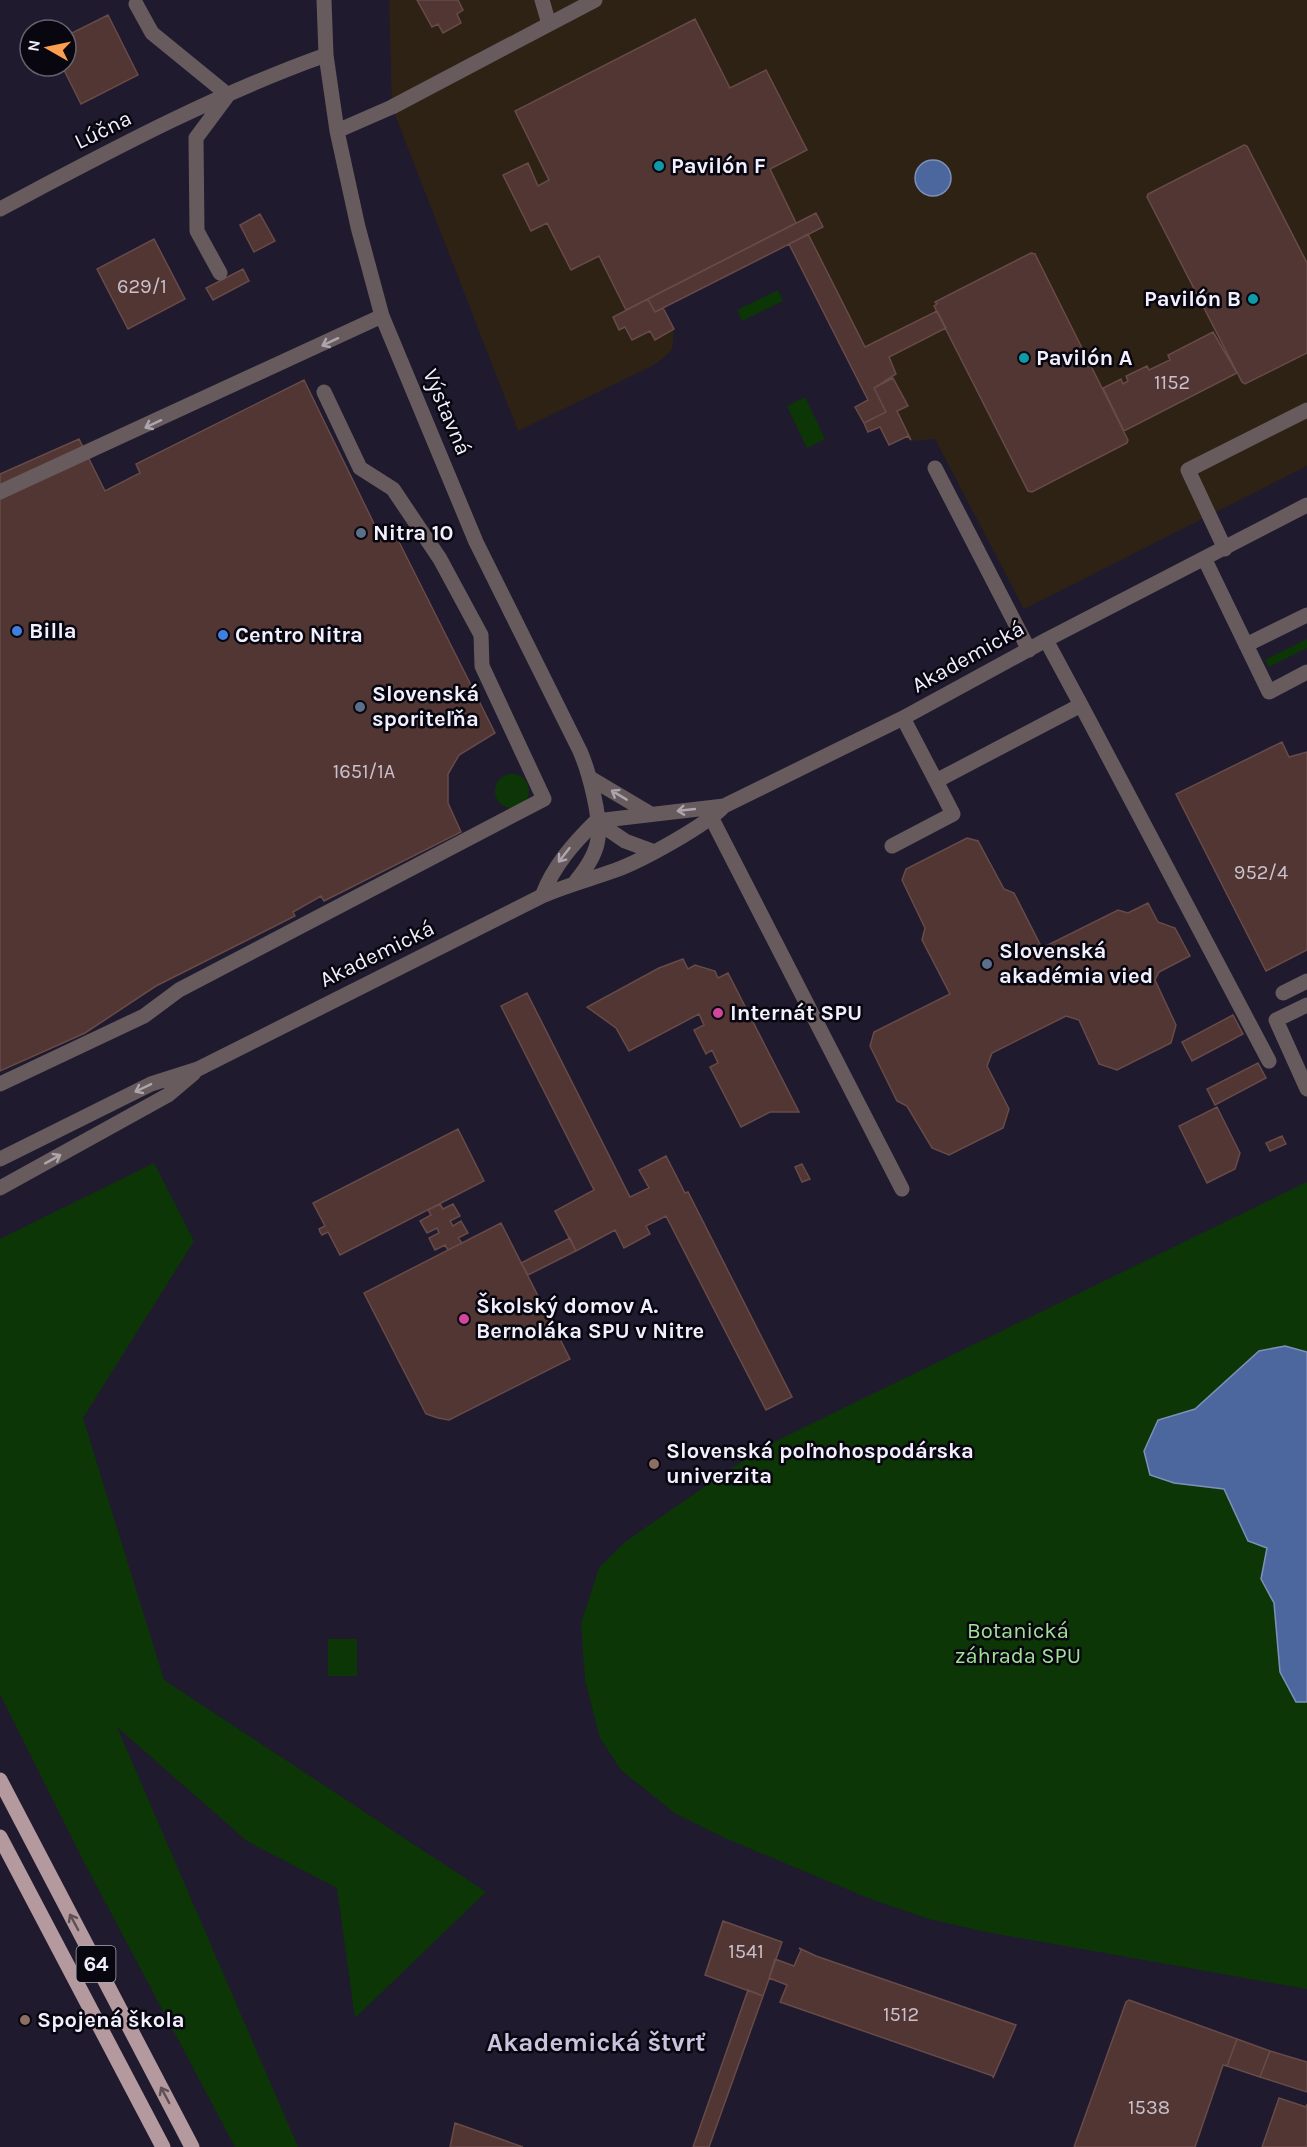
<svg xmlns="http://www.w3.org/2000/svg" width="1307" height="2147" font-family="Karla,sans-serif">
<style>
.commercial{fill:#2e2214}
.green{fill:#0d3606}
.water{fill:#4c679d;stroke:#7e90ba;stroke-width:1.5}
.building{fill:#513634;stroke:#684b48;stroke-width:1.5}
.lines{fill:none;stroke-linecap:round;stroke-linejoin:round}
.minor{stroke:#685b5e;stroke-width:15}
.major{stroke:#b4999e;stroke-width:15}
.oneway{stroke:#ada5ae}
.oneway2{stroke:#5e5056}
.culture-dot{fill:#0f9aa8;stroke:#08060f;stroke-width:2}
.service-dot{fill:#5c6f8a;stroke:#08060f;stroke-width:2}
.shop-dot{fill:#3f7fe0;stroke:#08060f;stroke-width:2}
.hotel-dot{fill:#d1479c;stroke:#08060f;stroke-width:2}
.education-dot{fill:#8d6e63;stroke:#08060f;stroke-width:2}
.labels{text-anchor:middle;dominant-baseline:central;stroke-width:5;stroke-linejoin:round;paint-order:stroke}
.number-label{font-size:20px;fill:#cac1cc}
.shield{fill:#08060f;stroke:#aca9b6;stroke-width:1.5}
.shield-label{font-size:21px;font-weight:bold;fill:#f2effe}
.street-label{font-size:22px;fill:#f2effe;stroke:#08060f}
.poi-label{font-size:22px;font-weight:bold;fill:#f2effe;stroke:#08060f;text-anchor:start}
.park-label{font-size:22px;fill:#a0e195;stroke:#08060f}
.quarter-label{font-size:26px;font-weight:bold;fill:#c9c3df;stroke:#08060f}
</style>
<rect width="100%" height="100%" fill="#1f1a2e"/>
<path class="commercial" d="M 389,0 L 1307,0 L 1307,466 L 1024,609 L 935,439 L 910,441 L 907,436 L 889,445 L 880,427 L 868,432 L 855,407 L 868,400 L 789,244 L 663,308 L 674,329 L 672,350 L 656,364 L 518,431 L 392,107 Z"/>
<path class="green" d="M 778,290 L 783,301 L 742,321 L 737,310 Z
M 805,397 L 825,439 L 807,448 L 787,406 Z
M 1307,639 L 1307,648 L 1269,667 L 1265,660 Z
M495 791a17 17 0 1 1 34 0a17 17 0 1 1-34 0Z
M 154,1163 L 194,1241 L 83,1418 L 164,1680 L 486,1892 L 355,2018 L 337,1888 L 247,1841 L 117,1727 L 298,2147 L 235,2147 L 83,1860 L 0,1694 L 0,1239 Z
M 1307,1182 L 1307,1989 L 986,1932 L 929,1919 L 873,1900 L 727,1839 L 676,1814 L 621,1770 L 600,1738 L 585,1680 L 581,1623 L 599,1568 L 625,1542 L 730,1469 L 774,1442 Z
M 328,1639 L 357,1639 L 357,1676 L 328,1676 Z"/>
<path class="water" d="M915 178a18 18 0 1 1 36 0a18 18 0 1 1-36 0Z
M 1285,1346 L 1307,1352 L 1307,1702 L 1296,1702 L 1280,1672 L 1274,1603 L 1261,1579 L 1267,1548 L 1248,1541 L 1224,1489 L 1174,1483 L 1150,1475 L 1144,1451 L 1158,1420 L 1195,1409 L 1259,1351 Z"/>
<path class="building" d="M 417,0 L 458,0 L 463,10 L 457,14 L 461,23 L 443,33 L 438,24 L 432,27 Z
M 108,15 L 138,75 L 81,104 L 62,66 L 66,66 L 66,36 Z
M 695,19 L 730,88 L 766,70 L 807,150 L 770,169 L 796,223 L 626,310 L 599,256 L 571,270 L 547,223 L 531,231 L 503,175 L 528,163 L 538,186 L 549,180 L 515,111 Z
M 1244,145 L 1247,146 L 1307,263 L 1307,353 L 1245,384 L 1242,382 L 1147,197 L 1148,194 Z
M 816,213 L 823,227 L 655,312 L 648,299 Z
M 260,214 L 275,241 L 254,252 L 240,225 Z
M 808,234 L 865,347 L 937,311 L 946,328 L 889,357 L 896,374 L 874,388 L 886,412 L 864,423 L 855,407 L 868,400 L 789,244 Z
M 154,239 L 185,299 L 128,329 L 97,269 Z
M 1031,253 L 1035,254 L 1128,440 L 1127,443 L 1032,492 L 1028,491 L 934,306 L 937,304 L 935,302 Z
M 243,269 L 249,281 L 213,300 L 206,288 Z
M 648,299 L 655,312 L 663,308 L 674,329 L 655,340 L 650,331 L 632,340 L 625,327 L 619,330 L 613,317 Z
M 1213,332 L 1237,373 L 1124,431 L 1103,388 L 1121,379 L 1123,384 L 1128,381 L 1126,376 L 1147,366 L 1149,370 L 1170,360 L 1168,355 Z
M 893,378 L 908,406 L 897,411 L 911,440 L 908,436 L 889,445 L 880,427 L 868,432 L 864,423 L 886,412 L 874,388 Z
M 304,380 L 380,536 L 393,530 L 495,733 L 459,755 L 448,774 L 448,803 L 461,832 L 324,901 L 321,896 L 293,912 L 295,916 L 156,986 L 85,1033 L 0,1071 L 0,474 L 79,439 L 105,491 L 140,473 L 136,464 Z
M 1282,742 L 1289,757 L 1307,752 L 1307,950 L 1266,971 L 1176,794 Z
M 967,838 L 978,841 L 1004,889 L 1014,893 L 1042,948 L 1118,910 L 1128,913 L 1148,903 L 1158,922 L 1175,928 L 1190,956 L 1159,972 L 1155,980 L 1176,1025 L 1171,1043 L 1117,1070 L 1099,1064 L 1079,1020 L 1066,1016 L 992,1053 L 987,1066 L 1009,1109 L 1003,1128 L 949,1155 L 932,1148 L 907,1106 L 897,1101 L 870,1046 L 874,1032 L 950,994 L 922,940 L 925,928 L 902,880 L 906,869 Z
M 683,959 L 688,969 L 695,965 L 715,971 L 718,978 L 728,973 L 799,1112 L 770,1112 L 741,1127 L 710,1067 L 718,1063 L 712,1050 L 706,1054 L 694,1030 L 704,1025 L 699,1014 L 629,1051 L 616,1028 L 587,1007 L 659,968 Z
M 527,993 L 630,1197 L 649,1188 L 639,1170 L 666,1156 L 685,1193 L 688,1192 L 792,1397 L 766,1410 L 666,1216 L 646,1226 L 650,1234 L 624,1248 L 615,1230 L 576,1251 L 555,1211 L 594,1190 L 501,1006 Z
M 1233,1015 L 1243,1034 L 1192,1061 L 1182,1042 Z
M 1258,1063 L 1266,1078 L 1215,1105 L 1207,1089 Z
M 1217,1107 L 1240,1153 L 1235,1169 L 1207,1183 L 1179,1126 Z
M 458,1129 L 484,1181 L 340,1255 L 328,1232 L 322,1235 L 320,1232 L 319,1229 L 325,1226 L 313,1203 Z
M 1282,1136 L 1286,1144 L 1270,1151 L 1266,1143 Z
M 802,1164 L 810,1179 L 802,1182 L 795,1167 Z
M 440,1204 L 443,1209 L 453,1204 L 460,1216 L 450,1221 L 453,1226 L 461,1221 L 468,1233 L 458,1238 L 462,1243 L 448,1250 L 445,1245 L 435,1250 L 429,1238 L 439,1233 L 437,1228 L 427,1233 L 420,1221 L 431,1215 L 428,1210 Z
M 501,1223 L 570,1359 L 449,1420 L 438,1418 L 426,1414 L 364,1293 Z
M 570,1238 L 576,1251 L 528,1275 L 521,1263 Z
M 723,1921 L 782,1942 L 763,1996 L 705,1975 Z
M 799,1948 L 816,1956 L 1016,2025 L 993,2078 L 993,2076 L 780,2002 L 787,1985 L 769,1978 L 775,1959 L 794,1966 L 801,1950 Z
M 748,1990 L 763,1996 L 709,2147 L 693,2147 Z
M 1129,2000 L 1237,2039 L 1227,2066 L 1223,2065 L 1195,2147 L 1074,2147 L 1126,2002 Z
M 1237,2039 L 1270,2051 L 1260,2077 L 1227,2066 Z
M 1270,2051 L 1307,2062 L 1307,2092 L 1260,2077 Z
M 1279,2098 L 1306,2107 L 1307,2104 L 1307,2147 L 1262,2147 Z
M 455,2123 L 523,2147 L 450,2147 Z"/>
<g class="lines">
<path class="minor" d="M 324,0 L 326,55 L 337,131 L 358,227 L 382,316 L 476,542 L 580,751 C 589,772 603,822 597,844 C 594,857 585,870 576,881
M 542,0 L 549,24
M 136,4 L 152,33 L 228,95 L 196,138 L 197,231 L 220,273
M 337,131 L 392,107 L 595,0
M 0,209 C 106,153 213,95 326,55
M 935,468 L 1029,650
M 0,492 L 382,316
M 1225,549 L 1188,470 L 1307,410
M 1205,560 L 1269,692 L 1307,672
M 1246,645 L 1307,615
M 1081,705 L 1269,1061
M 903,718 L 936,781
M 590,778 L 649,813
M 712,819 L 902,1189
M 596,821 L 724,806
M 596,821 L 625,841 L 652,851
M 892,846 L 953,814 L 936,781 L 1081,705 L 1046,640
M 542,896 C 554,865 573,844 596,821
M 1283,993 L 1307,981
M 1307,1005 L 1276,1020 L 1307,1089
M 0,1084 L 144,1016 L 179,990 L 544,799 L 482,666 L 481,635 L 440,559 L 393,489 L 360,468 L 324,392
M 0,1159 L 151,1084 L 198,1069 L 542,896 C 567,885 591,879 616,870 C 641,861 707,825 724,806 L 903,718 L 1046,640 L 1307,505
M 0,1188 L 168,1095 L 194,1073"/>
<path class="major" d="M 0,1780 L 192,2147
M 0,1837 L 163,2147"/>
</g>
<defs><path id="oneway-shaft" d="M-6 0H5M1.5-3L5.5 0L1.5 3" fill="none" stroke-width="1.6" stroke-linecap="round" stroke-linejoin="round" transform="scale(1.5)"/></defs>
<g class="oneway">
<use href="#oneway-shaft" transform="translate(330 342) rotate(155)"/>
<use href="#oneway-shaft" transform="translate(153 424) rotate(155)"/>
<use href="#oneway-shaft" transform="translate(619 795) rotate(-149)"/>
<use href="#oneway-shaft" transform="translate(686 810) rotate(174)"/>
<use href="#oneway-shaft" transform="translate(564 855) rotate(128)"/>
<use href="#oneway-shaft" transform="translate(143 1088) rotate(154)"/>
<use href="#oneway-shaft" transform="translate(53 1159) rotate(-29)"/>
</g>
<g class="oneway2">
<use href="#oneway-shaft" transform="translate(74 1922) rotate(-118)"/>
<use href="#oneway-shaft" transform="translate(165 2095) rotate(-118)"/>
</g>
<g class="culture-dot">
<circle cx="659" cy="166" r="6"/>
<circle cx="1253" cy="299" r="6"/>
<circle cx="1024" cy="358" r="6"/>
</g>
<g class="service-dot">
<circle cx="361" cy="533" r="6"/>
<circle cx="360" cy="707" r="6"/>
<circle cx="987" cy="964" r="6"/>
</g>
<g class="shop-dot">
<circle cx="17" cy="631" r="6"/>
<circle cx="223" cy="635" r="6"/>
</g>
<g class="hotel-dot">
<circle cx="718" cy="1013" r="6"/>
<circle cx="464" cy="1319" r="6"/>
</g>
<g class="education-dot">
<circle cx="654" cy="1464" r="6"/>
<circle cx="25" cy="2020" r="6"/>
</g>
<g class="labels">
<g class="number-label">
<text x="142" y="286">629/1</text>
<text x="1172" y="382">1152</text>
<text x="364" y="771">1651/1A</text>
<text x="1261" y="872">952/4</text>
<text x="746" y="1951">1541</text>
<text x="901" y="2014">1512</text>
<text x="1149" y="2107">1538</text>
</g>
<rect class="shield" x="76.5" y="1946" width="39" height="36" rx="4.5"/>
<g class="shield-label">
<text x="96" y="1964">64</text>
</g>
<g class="street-label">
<text transform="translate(103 130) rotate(-26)">Lúčna</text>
<text transform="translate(447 412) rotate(67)">Výstavná</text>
<text transform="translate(968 657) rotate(-29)">Akademická</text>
<text transform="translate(377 954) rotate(-26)">Akademická</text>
</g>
<g class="poi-label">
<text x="671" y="166">Pavilón F</text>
<text x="1241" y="299" text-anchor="end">Pavilón B</text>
<text x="1036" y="358">Pavilón A</text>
<text x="373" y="533">Nitra 10</text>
<text x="29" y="631">Billa</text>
<text x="235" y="635">Centro Nitra</text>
<text x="372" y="694">Slovenská<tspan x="372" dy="25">sporiteľňa</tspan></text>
<text x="999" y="951">Slovenská<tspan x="999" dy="25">akadémia vied</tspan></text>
<text x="730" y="1013">Internát SPU</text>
<text x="476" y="1306">Školský domov A.<tspan x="476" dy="25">Bernoláka SPU v Nitre</tspan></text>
<text x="666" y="1451">Slovenská poľnohospodárska<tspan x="666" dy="25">univerzita</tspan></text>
<text x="37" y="2020">Spojená škola</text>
</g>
<g class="park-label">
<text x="1018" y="1631">Botanická<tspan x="1018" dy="25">záhrada SPU</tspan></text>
</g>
<g class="quarter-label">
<text x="596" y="2042">Akademická štvrť</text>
</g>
</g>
<g transform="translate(48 48) rotate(279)"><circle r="28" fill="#08060f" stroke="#66636f" stroke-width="1.5"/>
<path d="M0-4.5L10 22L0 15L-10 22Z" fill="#fc9e52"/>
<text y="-9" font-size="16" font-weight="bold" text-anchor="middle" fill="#f2effe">N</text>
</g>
</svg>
